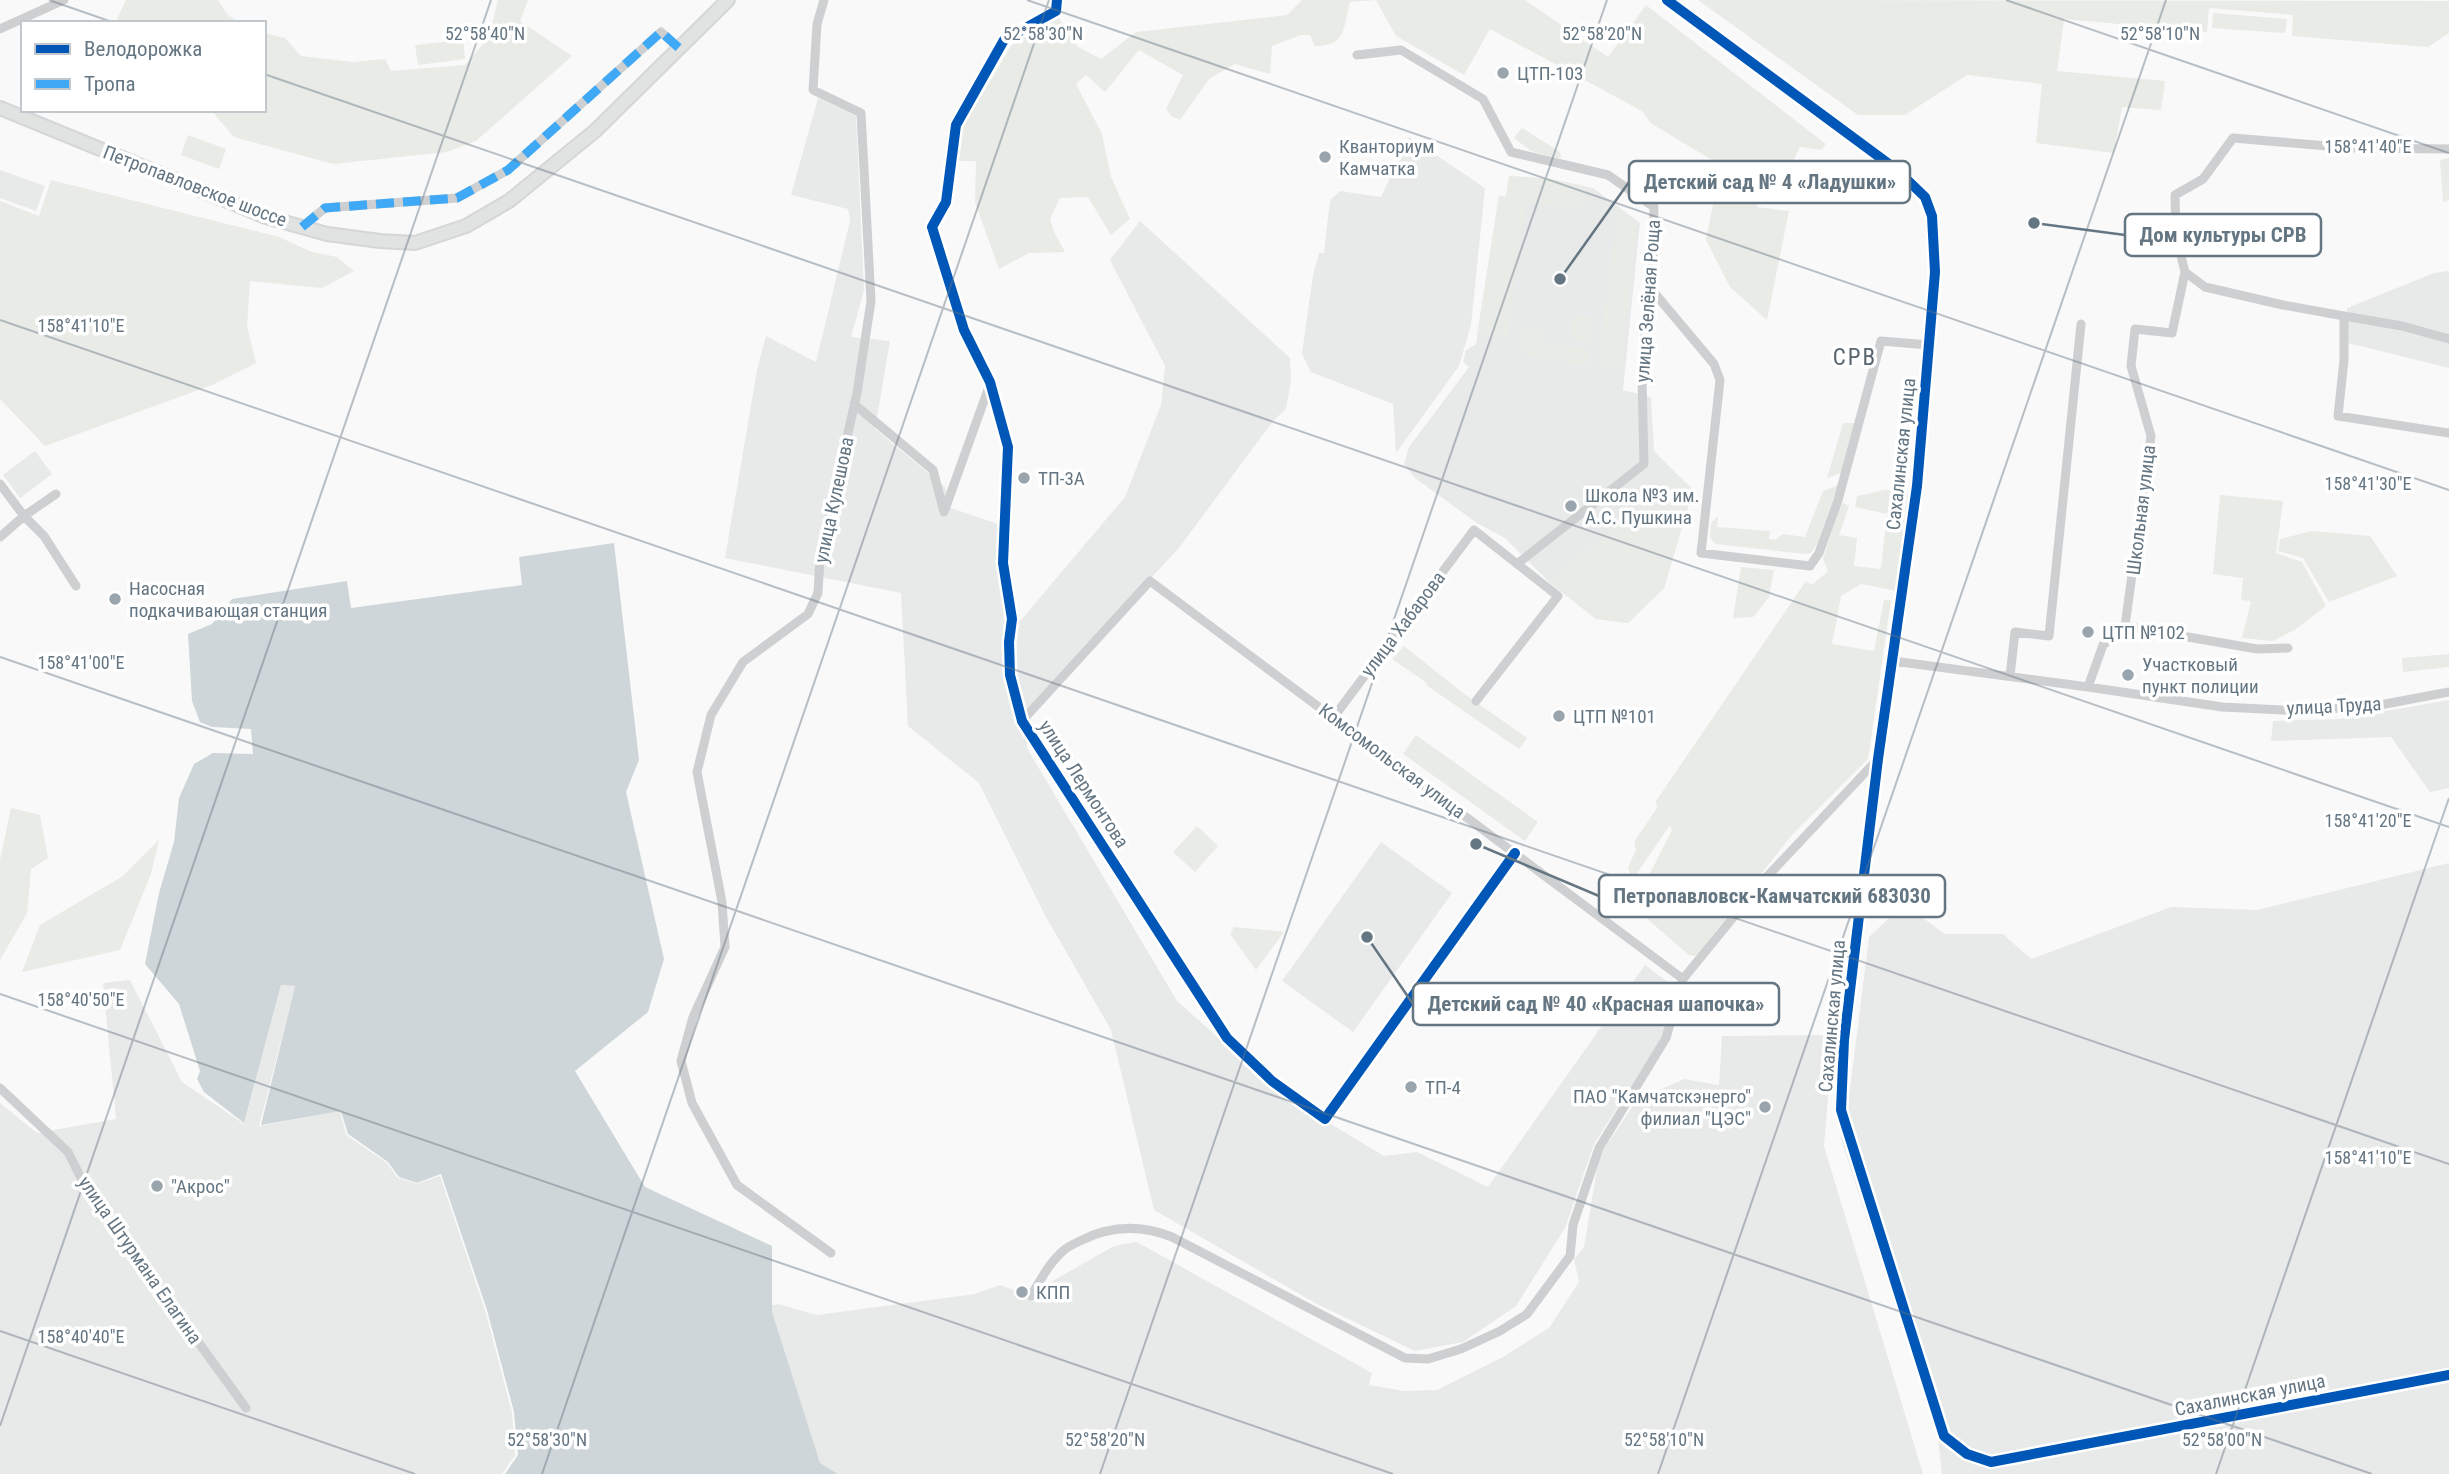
<svg xmlns="http://www.w3.org/2000/svg" width="2449" height="1474" font-family="'Roboto Condensed',sans-serif">
<style>
.built{fill:#e8e9e9}
.green{fill:#e8ebe6}
.water{fill:#ced6d9}
.lines{fill:none;stroke-linecap:round;stroke-linejoin:round}
.secondary-casing{stroke:#d5d6d7;stroke-width:16}
.minor{stroke:#cecfd0;stroke-width:9}
.tertiary{stroke:#cecfd0;stroke-width:10}
.secondary{stroke:#e1e2e2;stroke-width:12}
.quiet{stroke:#3fa9f5;stroke-width:9;stroke-dasharray:18 9;stroke-linecap:butt}
.cycleway-casing{stroke:#fff;stroke-width:15}
.cycleway{stroke:#0057b8;stroke-width:10}
.ticks{fill:none;stroke:#657683;stroke-width:2;stroke-opacity:0.45}
.poi-dot{fill:#99a4ac;stroke:#fff;stroke-width:2.5}
.labels{text-anchor:middle;dominant-baseline:central;stroke-width:7;stroke-linejoin:round;paint-order:stroke}
.poi-label{font-size:19px;fill:#657683;stroke:#fff;text-anchor:start}
.street-label{font-size:19px;fill:#657683;stroke:#fff}
.quarter-label{font-size:23px;letter-spacing:2px;fill:#57646e;stroke:#fff}
.ticks-label{font-size:18px;text-anchor:middle;fill:#657683;stroke:#fff;stroke-width:7;stroke-linejoin:round;paint-order:stroke}
.leader{fill:none;stroke:#657683;stroke-width:2.5}
.callout-dot{fill:#657683;stroke:#fff;stroke-width:2.5}
.callout{fill:#fff;stroke:#657683;stroke-width:2.5}
.callout-label{font-size:21px;text-anchor:middle;font-weight:bold;fill:#657683}
</style>
<rect width="100%" height="100%" fill="#f9f9f9"/>
<path class="built" d="M 818,98 L 856,116 L 864,290 L 851,337 L 890,341 L 875,429 L 945,487 L 951,508 L 1001,525 L 1010,622 L 1021,620 L 1125,497 L 1161,405 L 1165,366 L 1110,260 L 1140,221 L 1290,358 L 1291,380 L 1286,409 L 1273,421 L 1179,548 L 1028,709 L 1027,748 L 1177,1001 L 1284,1096 L 1384,1156 L 1417,1152 L 1488,1187 L 1645,965 L 1677,989 L 1664,1035 L 1594,1144 L 1565,1228 L 1516,1306 L 1463,1342 L 1415,1351 L 1317,1304 L 1154,1210 L 1111,1030 L 1045,915 L 979,783 L 908,726 L 901,593 L 725,558 L 757,370 L 766,336 L 816,362 L 850,221 L 848,209 L 791,195 Z
M 1409,137 L 1485,188 L 1471,325 L 1459,366 L 1396,453 L 1393,404 L 1311,372 L 1302,354 L 1313,275 L 1319,253 L 1324,253 L 1330,200 L 1340,191 L 1381,197 Z
M 0,170 L 45,186 L 36,211 L 0,198 Z
M 1509,176 L 1551,179 L 1593,188 L 1640,223 L 1623,390 L 1651,397 L 1654,451 L 1693,490 L 1664,588 L 1628,623 L 1596,619 L 1549,582 L 1505,538 L 1477,523 L 1415,478 L 1404,464 L 1409,447 L 1469,367 L 1463,362 L 1466,350 L 1476,344 L 1499,196 L 1506,197 Z
M 2449,271 L 2449,368 L 2348,343 L 2347,308 L 2434,273 Z
M 35,451 L 52,474 L 20,498 L 3,475 Z
M 2449,700 L 2449,788 L 2430,792 L 2391,737 L 2271,741 L 2273,721 L 2341,719 Z
M 1381,842 L 1452,893 L 1353,1032 L 1282,981 Z
M 2449,863 L 2449,1474 L 1942,1474 L 1938,1438 L 1841,1139 L 1849,1097 L 1869,937 L 1904,904 L 1945,934 L 2003,934 L 2031,959 L 2171,907 L 2257,910 Z
M 130,980 L 182,1082 L 244,1124 L 281,985 L 295,986 L 259,1126 L 340,1111 L 346,1135 L 387,1163 L 398,1178 L 417,1184 L 440,1176 L 485,1310 L 512,1412 L 515,1455 L 502,1474 L 0,1474 L 0,1103 L 37,1133 L 116,1119 L 103,983 Z
M 1833,1035 L 1824,1146 L 1923,1474 L 839,1474 L 820,1464 L 760,1308 L 778,1304 L 817,1315 L 975,1294 L 1000,1285 L 1044,1301 L 1049,1283 L 1114,1246 L 1137,1242 L 1372,1373 L 1369,1385 L 1404,1391 L 1437,1390 L 1501,1358 L 1549,1328 L 1579,1282 L 1574,1259 L 1584,1247 L 1599,1156 L 1637,1100 L 1684,1079 L 1719,1085 L 1722,1036 Z"/>
<path class="green" d="M 126,0 L 218,0 L 227,14 L 240,23 L 115,23 Z
M 498,0 L 528,0 L 520,21 L 572,56 L 476,141 L 447,152 L 333,164 L 234,137 L 211,110 L 264,110 L 264,33 L 285,38 L 301,56 L 352,62 L 385,59 L 391,71 L 465,65 L 489,37 Z
M 1302,0 L 1525,0 L 1608,57 L 1646,5 L 1826,144 L 1821,150 L 1800,147 L 1788,172 L 1722,166 L 1652,124 L 1642,111 L 1490,29 L 1464,75 L 1396,36 L 1376,0 L 1350,2 C 1343,26 1347,47 1315,46 L 1310,35 L 1301,35 L 1272,46 L 1270,74 L 1235,64 L 1209,79 L 1180,120 L 1171,116 L 1166,109 L 1183,75 L 1139,50 L 1105,92 L 1086,75 L 1076,84 L 1102,134 L 1111,177 L 1130,219 L 1111,235 L 1088,197 L 1060,198 L 1050,219 L 1054,232 L 1065,252 L 1029,253 L 999,269 L 975,202 L 976,161 L 959,161 L 963,127 L 1012,44 L 1059,18 L 1078,47 L 1101,59 L 1136,32 L 1287,15 Z
M 1698,0 L 2449,1 L 2449,33 L 2428,47 L 2292,36 L 2293,15 L 2209,8 L 2207,32 L 2064,19 L 2057,71 L 2165,81 L 2161,110 L 2122,107 L 2114,153 L 2036,143 L 2042,84 L 1967,75 L 1905,115 L 1858,115 Z
M 2213,13 L 2287,19 L 2285,33 L 2212,28 Z
M 463,40 L 465,59 L 418,65 L 415,45 Z
M 1522,128 L 1560,152 L 1561,157 L 1557,158 L 1531,151 L 1514,138 Z
M 188,135 L 226,149 L 219,169 L 181,155 Z
M 2449,158 L 2449,200 L 2443,202 L 2440,160 Z
M 1509,176 L 1551,179 L 1587,187 L 1584,210 L 1526,202 L 1507,339 L 1477,335 L 1499,196 L 1506,197 Z
M 1718,179 L 1759,185 L 1757,207 L 1789,211 L 1767,320 L 1730,287 L 1706,240 Z
M 51,180 L 279,237 L 312,252 L 337,257 L 354,271 L 322,288 L 250,281 L 247,326 L 256,363 L 212,385 L 45,446 L 0,399 L 0,201 L 39,216 Z
M 1618,210 L 1637,224 L 1621,368 L 1597,365 Z
M 1574,315 L 1594,318 L 1591,342 L 1570,339 Z
M 1527,326 L 1546,327 L 1544,343 L 1590,350 L 1588,365 C 1567,362 1528,364 1518,342 L 1522,332 Z
M 1843,423 L 1855,423 L 1841,473 L 1827,478 Z
M 1678,475 L 1693,490 L 1664,588 L 1628,623 L 1596,619 L 1549,582 Z
M 1838,485 L 1817,545 L 1811,553 L 1804,554 L 1716,544 L 1710,538 L 1711,523 L 1718,516 L 1717,527 L 1770,531 L 1769,539 L 1775,540 L 1783,534 L 1805,537 L 1823,491 Z
M 1885,490 L 1908,492 L 1897,591 L 1861,584 L 1841,596 L 1832,644 L 1874,651 L 1884,600 L 1891,600 L 1868,759 L 1791,836 L 1696,956 L 1689,955 L 1638,911 L 1646,881 L 1672,830 L 1670,825 L 1613,908 L 1600,898 L 1619,873 L 1624,878 L 1630,873 L 1628,867 L 1636,850 L 1634,842 L 1657,808 L 1656,801 L 1806,581 L 1812,585 L 1828,571 L 1823,559 L 1840,504 L 1844,503 L 1849,506 L 1839,535 L 1857,538 L 1854,566 L 1881,569 L 1887,514 L 1855,507 L 1857,496 Z
M 2220,495 L 2283,501 L 2276,553 L 2302,562 L 2326,606 L 2296,629 L 2273,641 L 2242,638 L 2251,601 L 2241,600 L 2243,578 L 2213,574 Z
M 2312,531 L 2370,536 L 2397,576 L 2329,602 L 2303,558 L 2278,551 L 2280,539 Z
M 1741,567 L 1774,570 L 1769,597 L 1753,617 L 1733,618 Z
M 1404,646 L 1463,693 L 1527,738 L 1519,749 L 1426,685 L 1427,683 L 1392,659 Z
M 2449,654 L 2449,667 L 2403,672 L 2402,658 Z
M 1416,735 L 1538,822 L 1525,841 L 1403,754 Z
M 11,808 L 40,815 L 48,858 L 31,869 L 27,913 L 0,960 L 0,860 Z
M 1197,826 L 1218,846 L 1195,872 L 1173,852 Z
M 159,840 L 151,874 L 120,950 L 22,972 L 40,925 L 123,876 Z
M 1234,927 L 1284,932 L 1256,970 L 1230,934 Z"/>
<path class="water" d="M 614,543 L 639,760 L 626,792 L 664,959 L 648,1012 L 575,1071 L 645,1187 L 772,1246 L 772,1312 L 820,1463 L 838,1474 L 505,1474 L 518,1455 L 514,1412 L 487,1310 L 441,1174 L 417,1183 L 399,1177 L 388,1162 L 348,1134 L 341,1111 L 261,1125 L 295,986 L 281,985 L 244,1123 L 204,1092 L 197,1079 L 200,1071 L 179,1004 L 145,964 L 159,893 L 174,842 L 179,798 L 194,764 L 213,753 L 253,754 L 251,729 L 212,727 L 200,722 L 192,701 L 188,634 L 212,624 L 232,599 L 347,581 L 351,608 L 522,585 L 519,557 Z"/>
<g class="lines">
<defs>
<path id="secondary" d="M 0,108 L 266,217 L 327,234 L 380,241 L 415,243 L 466,226 L 509,201 L 595,131 L 728,0"/>
</defs>
<use href="#secondary" class="secondary-casing"/>
<path class="minor" d="M 824,0 L 817,24 L 813,90 L 861,113 L 871,301 L 857,393 L 820,558 L 818,593 L 808,614 L 743,662 L 711,715 L 697,772 L 722,902 L 725,947 L 693,1017 L 681,1061 L 692,1103 L 737,1185 L 831,1253
M 1057,0 L 1056,11 L 1004,40 L 956,125 L 946,202 L 932,227 L 964,330 L 990,382 L 1008,447 L 1003,563 L 1012,619 L 1009,642 L 1010,675 L 1022,721 L 1227,1038 L 1272,1081 L 1325,1119 L 1515,853
M 0,29 L 64,0
M 1357,55 L 1401,50 L 1483,99 L 1511,152 L 1608,175 L 1654,207 L 1652,290 L 1646,317 L 1642,378 L 1644,464 L 1517,564
M 2449,149 L 2352,148 L 2233,138 L 2203,179 L 2175,195 L 2176,236 L 2185,272 L 2205,287 L 2283,305 L 2344,316 L 2344,360 L 2338,416 L 2449,433
M 302,227 L 325,208 L 457,198 L 508,170 L 661,32 L 680,49
M 1652,290 L 1714,364 L 1720,380 L 1701,553 L 1810,566 L 1819,553 L 1838,500 L 1881,341 L 1929,345
M 2344,316 L 2402,326 L 2449,339
M 854,404 L 933,470 L 944,512 L 990,384
M 0,484 L 24,516 L 44,536 L 76,586
M 0,537 L 24,516 L 56,494
M 2125,626 L 2151,436 L 2131,366 L 2135,329 L 2172,333 L 2185,272
M 2010,676 L 2015,632 L 2049,636 L 2081,324
M 2088,687 L 2103,645 L 2125,626 L 2257,649 L 2288,648
M 2449,692 L 2380,705 L 2302,711 L 2222,707 L 2088,687 L 1893,661 L 1879,752 L 1844,1040 L 1841,1110 L 1944,1436 L 1967,1454 L 1991,1462 L 2449,1375
M 1333,718 L 1474,530 L 1558,596 L 1476,701
M 1022,721 L 1150,581 L 1683,979
M 0,1088 L 68,1152 L 85,1186 L 246,1408
M 1031,1296 C 1040,1281 1049,1263 1063,1251 C 1068,1246 1076,1243 1082,1240 C 1112,1225 1142,1225 1172,1237 L 1405,1358 L 1428,1359 L 1461,1349 L 1500,1331 L 1527,1314 L 1570,1256 L 1573,1225 L 1599,1148 L 1666,1038 L 1683,979 L 1762,882 L 1878,759"/>
<path class="tertiary" d="M 1667,0 L 1897,170 L 1925,197 L 1932,216 L 1935,272 L 1917,486 L 1893,661"/>
<use href="#secondary" class="secondary"/>
<path class="quiet" d="M 302,227 L 325,208 L 457,198 L 508,170 L 661,32 L 680,49"/>
<defs>
<path id="cycleway" d="M 1057,0 L 1056,11 L 1004,40 L 956,125 L 946,202 L 932,227 L 964,330 L 990,382 L 1008,447 L 1003,563 L 1012,619 L 1009,642 L 1010,675 L 1022,721 L 1227,1038 L 1272,1081 L 1325,1119 L 1515,853
M 1667,0 L 1897,170 L 1925,197 L 1932,216 L 1935,272 L 1917,486 L 1878,759 L 1844,1040 L 1841,1110 L 1944,1436 L 1967,1454 L 1991,1462 L 2449,1375"/>
</defs>
<use href="#cycleway" class="cycleway-casing"/>
<use href="#cycleway" class="cycleway"/>
</g>
<path class="ticks" d="M 49,0 L 115,23M 1027,0 L 2449,490M 2006,0 L 2449,153M 264,74 L 2449,827M 0,320 L 2449,1164M 0,657 L 2372,1474M 0,994 L 1393,1474M 0,1331 L 415,1474M 0,1426 L 491,0M 542,1474 L 1049,0M 1100,1474 L 1607,0M 1658,1474 L 2166,0M 2216,1474 L 2449,798"/>
<g class="poi-dot">
<circle cx="1503" cy="73" r="7"/>
<circle cx="1325" cy="157" r="7"/>
<circle cx="1024" cy="478" r="7"/>
<circle cx="1571" cy="506" r="7"/>
<circle cx="115" cy="599" r="7"/>
<circle cx="2088" cy="632" r="7"/>
<circle cx="2128" cy="675" r="7"/>
<circle cx="1559" cy="716" r="7"/>
<circle cx="1411" cy="1087" r="7"/>
<circle cx="1765" cy="1107" r="7"/>
<circle cx="157" cy="1186" r="7"/>
<circle cx="1022" cy="1292" r="7"/>
</g>
<g class="labels">
<g class="poi-label">
<text x="1517" y="73">ЦТП-103</text>
<text x="1339" y="146">Кванториум<tspan x="1339" dy="22">Камчатка</tspan></text>
<text x="1038" y="478">ТП-3А</text>
<text x="1585" y="495">Школа №3 им.<tspan x="1585" dy="22">А.С. Пушкина</tspan></text>
<text x="129" y="588">Насосная<tspan x="129" dy="22">подкачивающая станция</tspan></text>
<text x="2102" y="632">ЦТП №102</text>
<text x="2142" y="664">Участковый<tspan x="2142" dy="22">пункт полиции</tspan></text>
<text x="1573" y="716">ЦТП №101</text>
<text x="1425" y="1087">ТП-4</text>
<text x="1751" y="1096" text-anchor="end">ПАО "Камчатскэнерго"<tspan x="1751" dy="22">филиал "ЦЭС"</tspan></text>
<text x="171" y="1186">"Акрос"</text>
<text x="1036" y="1292">КПП</text>
</g>
<g class="street-label">
<text transform="translate(195 186) rotate(21)">Петропавловское шоссе</text>
<text transform="translate(1648 301) rotate(-86)">улица Зелёная Роща</text>
<text transform="translate(1901 454) rotate(-84)">Сахалинская улица</text>
<text transform="translate(834 500) rotate(-78)">улица Кулешова</text>
<text transform="translate(2141 510) rotate(-83)">Школьная улица</text>
<text transform="translate(1403 624) rotate(-53)">улица Хабарова</text>
<text transform="translate(2334 706) rotate(-3)">улица Труда</text>
<text transform="translate(1392 761) rotate(37)">Комсомольская улица</text>
<text transform="translate(1084 784) rotate(57)">улица Лермонтова</text>
<text transform="translate(1832 1016) rotate(-85)">Сахалинская улица</text>
<text transform="translate(140 1260) rotate(55)">улица Штурмана Елагина</text>
<text transform="translate(2250 1395) rotate(-11)">Сахалинская улица</text>
</g>
<g class="quarter-label">
<text x="1855" y="357">СРВ</text>
</g>
</g>
<g class="ticks-label">
<text x="485" y="40">52°58'40"N</text>
<text x="1043" y="40">52°58'30"N</text>
<text x="1602" y="40">52°58'20"N</text>
<text x="2160" y="40">52°58'10"N</text>
<text x="2368" y="153">158°41'40"E</text>
<text x="81" y="332">158°41'10"E</text>
<text x="2368" y="490">158°41'30"E</text>
<text x="81" y="669">158°41'00"E</text>
<text x="2368" y="827">158°41'20"E</text>
<text x="81" y="1006">158°40'50"E</text>
<text x="2368" y="1164">158°41'10"E</text>
<text x="81" y="1343">158°40'40"E</text>
<text x="547" y="1446">52°58'30"N</text>
<text x="1105" y="1446">52°58'20"N</text>
<text x="1664" y="1446">52°58'10"N</text>
<text x="2222" y="1446">52°58'00"N</text>
</g>
<path class="leader" d="M1560 279L1629 182M2034 223L2125 235M1476 844L1599 896M1367 937L1413 1004"/>
<g class="callout-dot">
<circle cx="1560" cy="279" r="7"/>
<circle cx="2034" cy="223" r="7"/>
<circle cx="1476" cy="844" r="7"/>
<circle cx="1367" cy="937" r="7"/>
</g>
<g class="callout">
<rect x="1629" y="161" width="281" height="42" rx="7"/>
<rect x="2125" y="214" width="196" height="42" rx="7"/>
<rect x="1599" y="875" width="346" height="42" rx="7"/>
<rect x="1413" y="983" width="366" height="42" rx="7"/>
</g>
<g class="callout-label">
<text x="1770" y="189">Детский сад № 4 «Ладушки»</text>
<text x="2223" y="242">Дом культуры СРВ</text>
<text x="1772" y="903">Петропавловск-Камчатский 683030</text>
<text x="1596" y="1011">Детский сад № 40 «Красная шапочка»</text>
</g>
<rect x="21" y="21" width="245" height="91" fill="#ffffff" stroke="#c1c8cd" stroke-width="2"/>
<rect x="35" y="44" width="35" height="10" fill="#0057b8" stroke="#c1c8cd" stroke-width="2"/>
<text x="84" y="56" font-size="21" fill="#657683">Велодорожка</text>
<rect x="35" y="79" width="35" height="10" fill="#3fa9f5" stroke="#c1c8cd" stroke-width="2"/>
<text x="84" y="91" font-size="21" fill="#657683">Тропа</text>
</svg>
